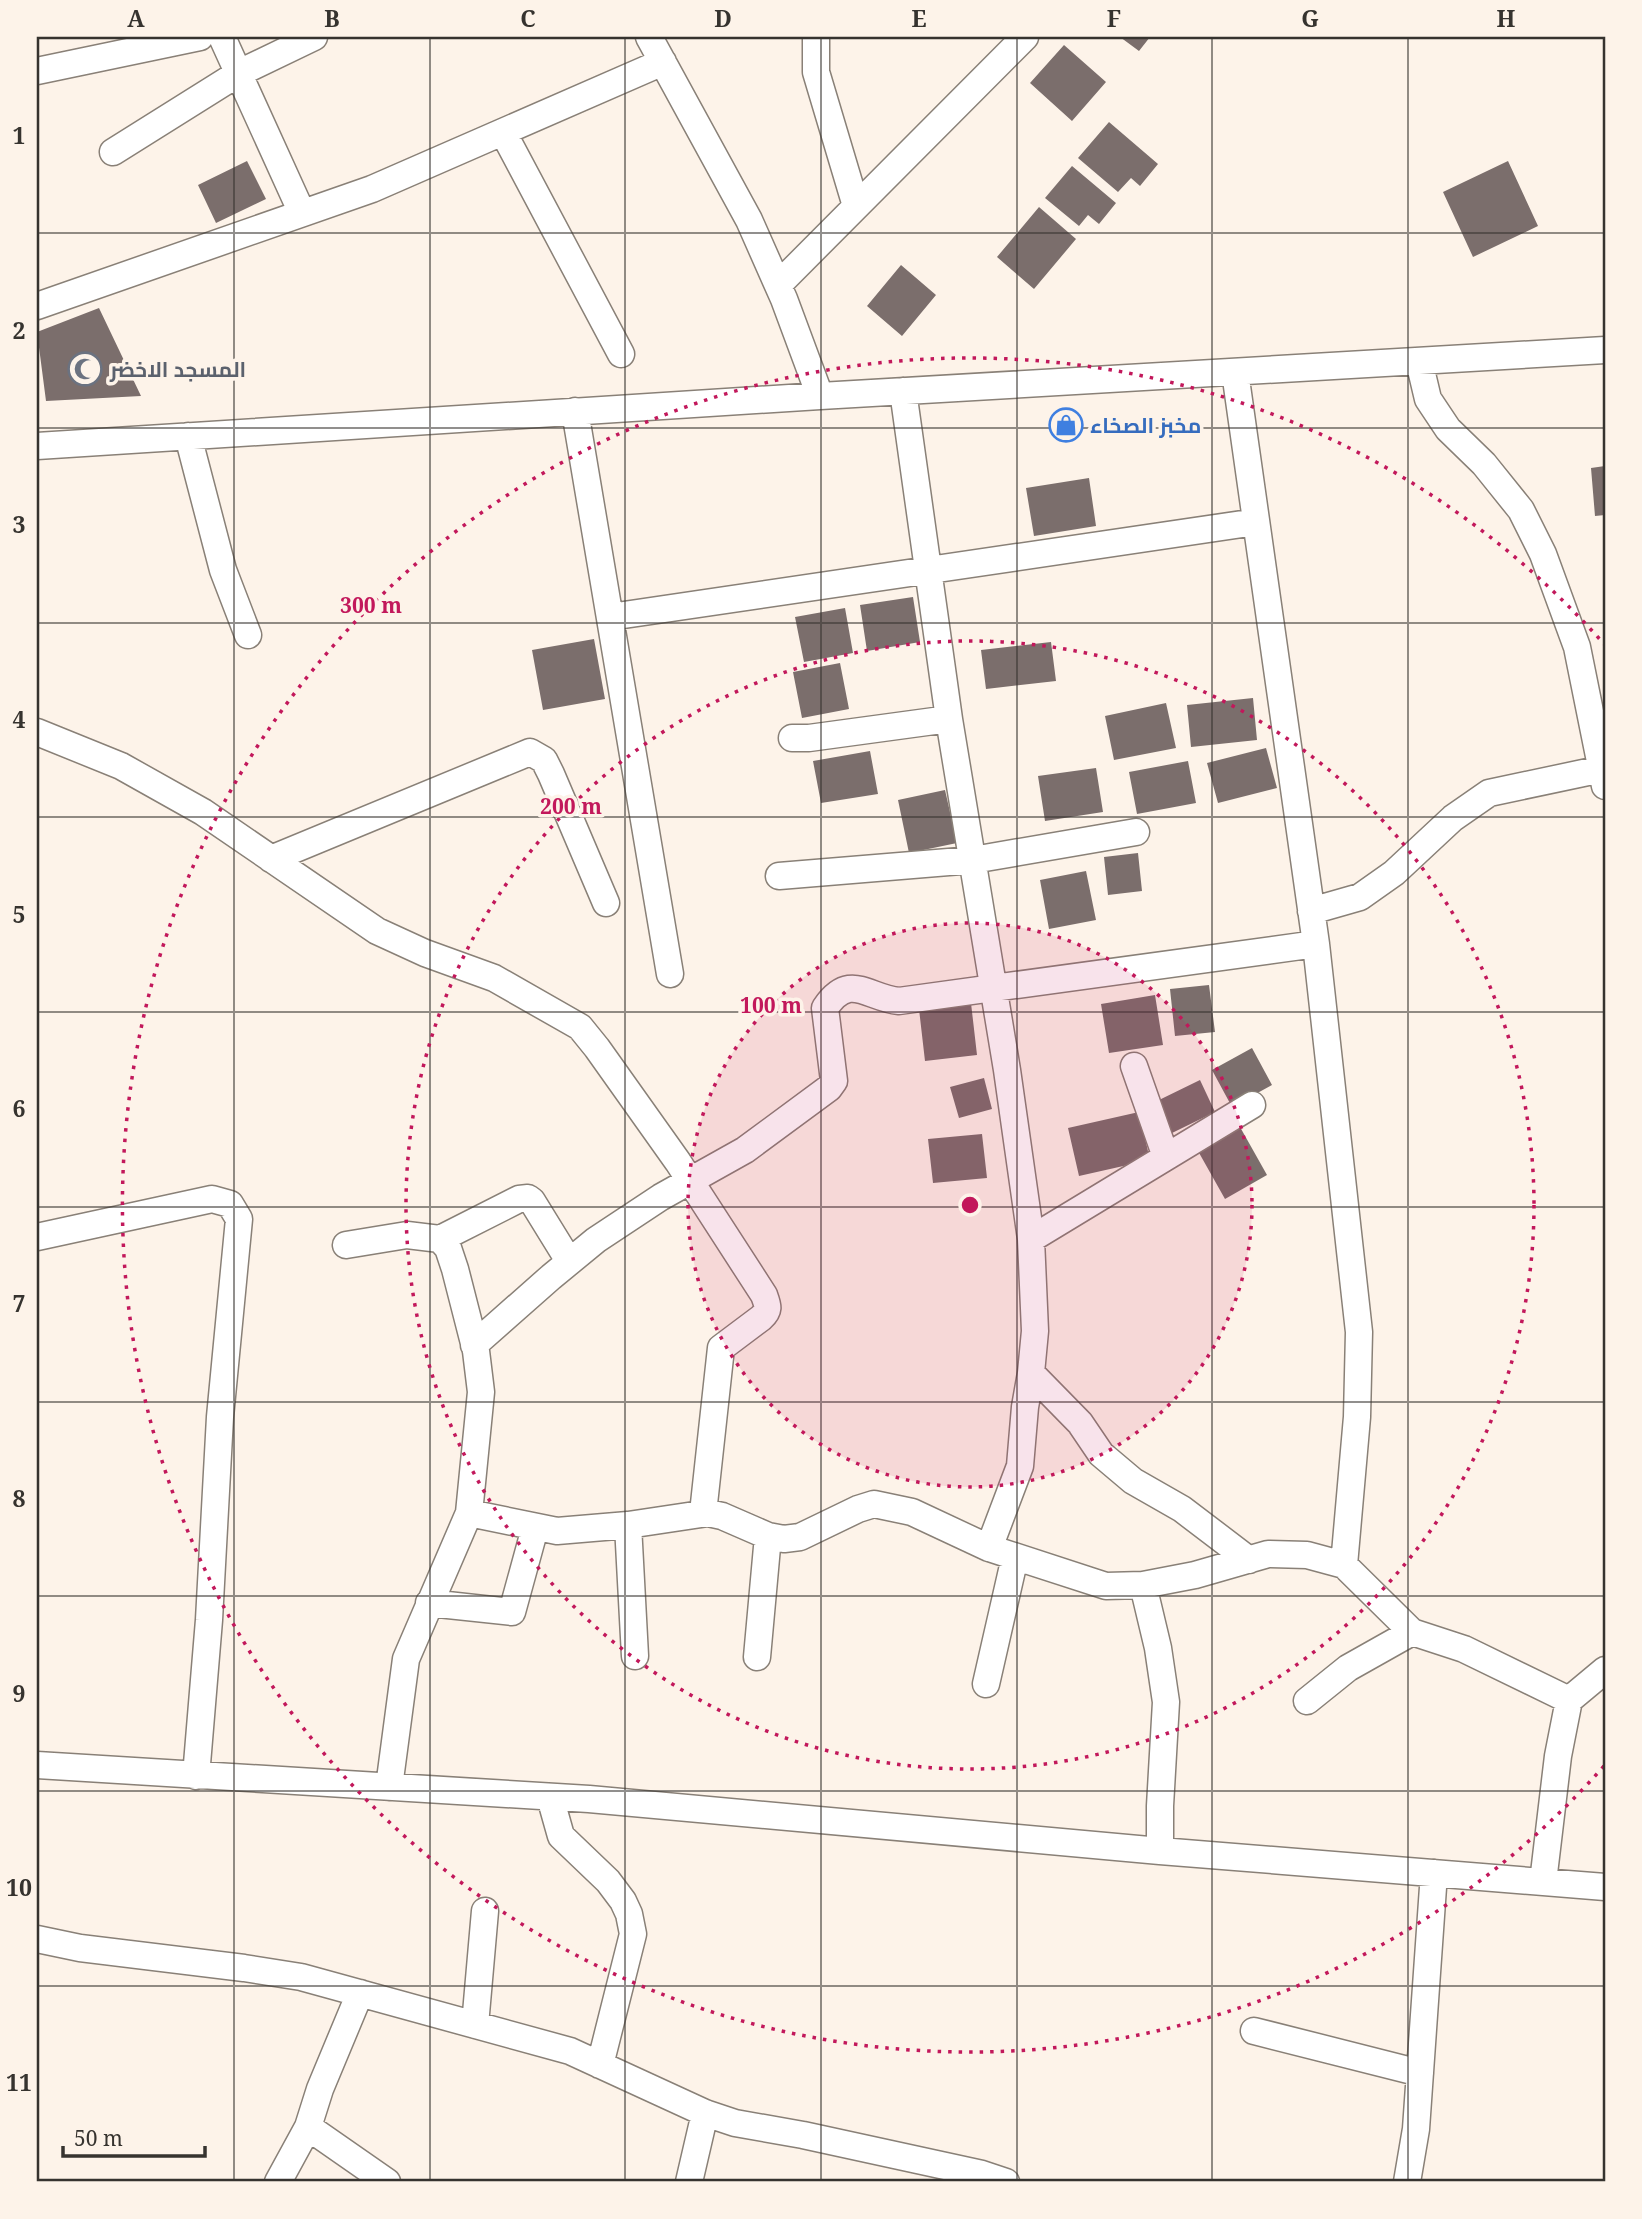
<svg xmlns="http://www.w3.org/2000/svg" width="1642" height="2219" font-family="'Noto Serif',Cairo,serif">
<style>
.building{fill:#7b6e6c}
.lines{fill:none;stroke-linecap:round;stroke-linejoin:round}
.minor-casing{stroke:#898077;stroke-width:29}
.minor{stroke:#fff;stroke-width:26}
.grid{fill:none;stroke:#36332f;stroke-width:2;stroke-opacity:0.55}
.ring{fill:none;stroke:#c2185b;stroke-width:3.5;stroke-dasharray:3.5 7}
.labels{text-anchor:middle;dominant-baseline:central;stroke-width:7;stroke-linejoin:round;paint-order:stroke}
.worship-label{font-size:21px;font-weight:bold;fill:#5b616d;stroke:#fdf3e9;text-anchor:start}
.shop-label{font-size:21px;font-weight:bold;fill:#366cbe;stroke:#fdf3e9;text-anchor:start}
.centre{fill:#c2185b;stroke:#fdf3e9;stroke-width:3.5}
.ring-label{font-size:21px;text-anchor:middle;font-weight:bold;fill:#c2185b;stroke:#fdf3e9;stroke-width:7;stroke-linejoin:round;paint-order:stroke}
.neatline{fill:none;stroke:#36332f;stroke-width:2.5}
.grid-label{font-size:23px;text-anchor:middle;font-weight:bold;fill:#36332f}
</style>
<rect width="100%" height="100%" fill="#fdf3e9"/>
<path class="building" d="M 1120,37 L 1150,37 L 1139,51 Z
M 1064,45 L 1106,82 L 1072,121 L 1030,83 Z
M 1109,122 L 1158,164 L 1140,186 L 1131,178 L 1118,192 L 1078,158 Z
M 247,161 L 266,199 L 216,223 L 198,185 Z
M 1508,161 L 1538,226 L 1473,257 L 1443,192 Z
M 1072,166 L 1116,203 L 1099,224 L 1088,215 L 1079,226 L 1045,198 Z
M 1039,207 L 1076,239 L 1034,289 L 997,257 Z
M 901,265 L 936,295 L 902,336 L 867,306 Z
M 99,308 L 141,396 L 46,401 L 37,332 Z
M 1605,466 L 1605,515 L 1595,516 L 1591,468 Z
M 1089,478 L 1096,526 L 1034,536 L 1026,488 Z
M 913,597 L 920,642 L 867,651 L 860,605 Z
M 845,608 L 853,653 L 804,662 L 795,617 Z
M 594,639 L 605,699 L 543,710 L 532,650 Z
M 1051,642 L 1056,681 L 986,689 L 981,650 Z
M 840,663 L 849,709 L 802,718 L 793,672 Z
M 1253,698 L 1257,740 L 1191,747 L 1187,705 Z
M 1166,703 L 1176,748 L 1114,760 L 1105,716 Z
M 1266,748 L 1277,788 L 1218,803 L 1207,763 Z
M 870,751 L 878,794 L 821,803 L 813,761 Z
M 1188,761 L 1196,803 L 1137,814 L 1129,772 Z
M 1096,768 L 1103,812 L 1045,821 L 1038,776 Z
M 945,790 L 957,843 L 909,853 L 898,800 Z
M 1138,853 L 1142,891 L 1108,895 L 1104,857 Z
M 1086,871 L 1096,920 L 1049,929 L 1040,880 Z
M 1209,985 L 1215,1032 L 1175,1036 L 1170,989 Z
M 1155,995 L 1163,1045 L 1109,1053 L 1101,1004 Z
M 971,1003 L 977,1055 L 925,1061 L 919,1009 Z
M 1252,1048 L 1272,1085 L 1232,1107 L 1212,1070 Z
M 984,1078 L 992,1109 L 959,1118 L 950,1087 Z
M 1200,1080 L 1215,1112 L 1172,1133 L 1157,1101 Z
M 1139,1112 L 1150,1160 L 1079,1176 L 1068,1128 Z
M 1240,1127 L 1267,1175 L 1225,1199 L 1198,1151 Z
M 982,1134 L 987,1178 L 933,1183 L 928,1139 Z"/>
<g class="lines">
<defs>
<path id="minor" d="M 222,37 L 302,213
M 649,37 L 749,220 L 784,299 L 820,396
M 816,37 L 816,72 L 856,206
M 37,71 L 200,37
M 503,132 L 621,354
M 113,152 L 239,73 L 314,37
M 778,285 L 1025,37
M 37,306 L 372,189 L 663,62
M 1419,361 L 1428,399 L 1448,429 L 1484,464 L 1521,510 L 1543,554 L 1577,647 L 1605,786
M 1235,372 L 1316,944 L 1359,1332 L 1357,1417 L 1344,1565
M 903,391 L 949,719 L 1007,1070 L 1031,1239 L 1035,1331 L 1031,1373
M 575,411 L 670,974
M 188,436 L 223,570 L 248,635
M 37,446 L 820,396 L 1605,350
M 610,617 L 1256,522
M 37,732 L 121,766 L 203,812 L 377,931 L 425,953 L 494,978 L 580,1027 L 597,1048 L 678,1162 L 764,1295 C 768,1306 770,1310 761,1318 L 721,1348 L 703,1513
M 792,738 L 809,738 L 949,719
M 271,859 L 530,752 L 544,760 L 551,774 L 606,903
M 779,876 L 973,860 L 1136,832
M 1311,911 L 1360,897 L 1394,873 L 1453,818 L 1489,793 L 1602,769
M 1134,1066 L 1166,1157
M 37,1237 L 212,1199 L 230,1204 L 239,1219 L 220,1417 L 209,1620 L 196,1776
M 440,1239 L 519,1199 L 528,1198 L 532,1201 L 569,1261
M 1031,1239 L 1252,1105
M 346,1245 L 407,1235 L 440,1239 L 448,1248 L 455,1269 L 476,1351 L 481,1392 L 469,1513 L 406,1659 L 389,1787
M 474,1345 L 551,1277 L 596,1240 L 661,1197 L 745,1150 L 829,1088 L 834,1081 L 825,1008 C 850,971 867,998 899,1001 L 1316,944
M 469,1513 L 557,1531 L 628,1525 L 708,1513 L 722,1516 L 768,1536 L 784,1539 L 800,1537 L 858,1509 L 874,1504 L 912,1512 L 989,1548 L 1106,1586 L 1143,1585 L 1195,1575 L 1268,1554 L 1307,1555 L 1344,1565 L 1412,1632 L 1464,1649 L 1569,1700
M 628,1525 L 635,1656
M 989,1548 L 1020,1466 L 1025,1407 L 1031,1373 L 1080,1423 L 1101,1454 L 1133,1481 L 1182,1509 L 1249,1560
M 1143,1585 L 1158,1648 L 1166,1702 L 1160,1806 L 1160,1851
M 429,1603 L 512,1612 L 535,1528
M 757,1657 L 768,1536
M 986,1684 L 1015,1557
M 1307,1701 L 1348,1668 L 1412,1632
M 37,1765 L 589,1799 L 1160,1851 L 1605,1887
M 550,1797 L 561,1836 L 608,1881 L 623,1901 L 629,1914 L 633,1934 L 600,2065
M 1543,1882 L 1558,1756 L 1569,1700 L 1605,1670
M 37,1939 L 80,1948 L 244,1968 L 301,1977 L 570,2051 L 705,2113 L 735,2123 L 803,2135 L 982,2174 L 1006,2182
M 475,2025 L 485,1911
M 1254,2031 L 1420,2073
M 308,2127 L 387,2182
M 278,2182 L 308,2127 L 320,2089 L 360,1993
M 689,2182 L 705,2113
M 1407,2182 L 1416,2129 L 1434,1873"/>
</defs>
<use href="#minor" class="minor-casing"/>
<use href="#minor" class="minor"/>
</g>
<path class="grid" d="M 234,37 L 234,2182M 430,37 L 430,2182M 625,37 L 625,2182M 821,37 L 821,2182M 1017,37 L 1017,2182M 1212,37 L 1212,2182M 1408,37 L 1408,2182M 37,233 L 1605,233M 37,428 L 1605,428M 37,623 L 1605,623M 37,817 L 1605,817M 37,1012 L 1605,1012M 37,1207 L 1605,1207M 37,1402 L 1605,1402M 37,1596 L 1605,1596M 37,1791 L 1605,1791M 37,1986 L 1605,1986"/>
<circle cx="970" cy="1205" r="282" fill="#c2185b" fill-opacity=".12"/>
<g class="ring">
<circle cx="970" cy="1205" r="282"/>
<circle cx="970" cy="1205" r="564"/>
<path d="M1604 1766A847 847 0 1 1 1604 644"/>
</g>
<defs>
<symbol id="mosque-ring" viewBox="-11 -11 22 22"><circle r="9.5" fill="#fdf3e9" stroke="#6b7280" stroke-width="1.5"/><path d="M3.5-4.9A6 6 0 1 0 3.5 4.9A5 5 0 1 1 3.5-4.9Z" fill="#6b7280"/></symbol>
<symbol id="shop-ring" viewBox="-11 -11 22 22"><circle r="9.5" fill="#fdf3e9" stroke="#3f7fe0" stroke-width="1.5"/><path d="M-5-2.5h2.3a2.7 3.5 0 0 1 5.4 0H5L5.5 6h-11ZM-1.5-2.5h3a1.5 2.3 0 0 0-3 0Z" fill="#3f7fe0"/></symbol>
</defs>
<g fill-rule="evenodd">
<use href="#mosque-ring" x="66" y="350" width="38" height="38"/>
<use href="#shop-ring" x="1047" y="406" width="38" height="38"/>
</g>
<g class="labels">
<g class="worship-label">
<text x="110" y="369">المسجد الاخضر</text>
</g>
<g class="shop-label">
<text x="1090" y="425">مخبز الصخاء</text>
</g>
</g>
<circle cx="970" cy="1205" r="10" class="centre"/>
<g class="ring-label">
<text x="371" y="613">300 m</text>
<text x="571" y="814">200 m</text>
<text x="771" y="1013">100 m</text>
</g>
<rect width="1642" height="2219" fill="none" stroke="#fdf3e9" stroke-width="77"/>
<path d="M63 2146v10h142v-10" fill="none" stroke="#36332f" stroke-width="3.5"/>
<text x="74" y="2146" font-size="21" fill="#36332f" stroke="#fdf3e9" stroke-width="5" paint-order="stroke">50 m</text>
<rect x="38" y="38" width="1566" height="2142" class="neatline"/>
<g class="grid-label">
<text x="136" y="27">A</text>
<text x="332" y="27">B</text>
<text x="528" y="27">C</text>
<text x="723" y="27">D</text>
<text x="919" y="27">E</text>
<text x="1114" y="27">F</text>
<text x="1310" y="27">G</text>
<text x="1506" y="27">H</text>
<text x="19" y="144">1</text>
<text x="19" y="339">2</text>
<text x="19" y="533">3</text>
<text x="19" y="728">4</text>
<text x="19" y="923">5</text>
<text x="19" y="1117">6</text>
<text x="19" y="1312">7</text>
<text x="19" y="1507">8</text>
<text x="19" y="1702">9</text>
<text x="19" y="1896">10</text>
<text x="19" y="2091">11</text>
</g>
</svg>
